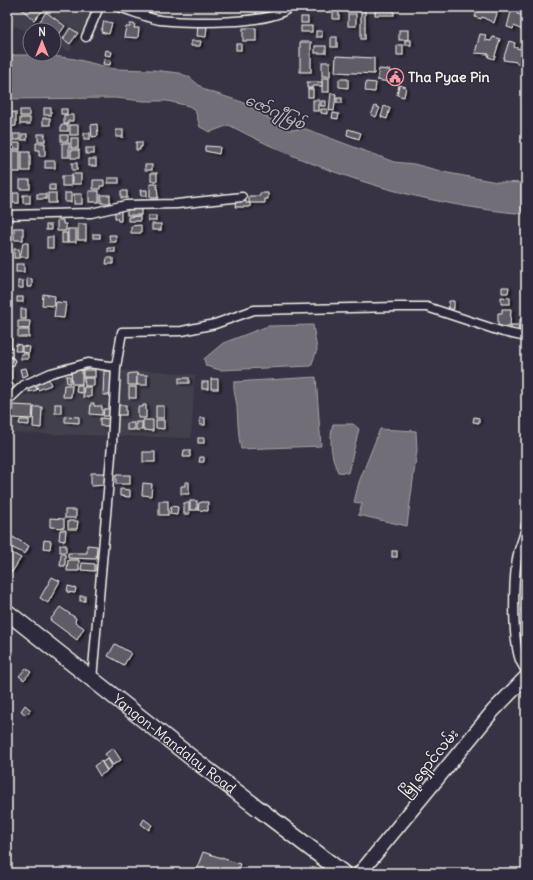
<svg xmlns="http://www.w3.org/2000/svg" width="533" height="880" viewBox="0 0 533 880" font-family="Delius,'Noto Sans Myanmar',sans-serif">
	<style>
		.built { fill: #433f4e }
		.water { fill: #726e77; stroke: #a6a2a4 }
		.building { fill: #5f5c67; stroke: #f4f1e8; filter: url(#shadow) }
		.lines { fill: none; stroke-linecap: round; stroke-linejoin: round }
		.street-casing { stroke: #f4f1e8; stroke-width: 11 }
		.primary-casing { stroke: #f4f1e8; stroke-width: 16 }
		.highway-casing { stroke: #f4f1e8; stroke-width: 18 }
		.street { stroke: #2f2a3d; stroke-width: 8 }
		.primary { stroke: #2f2a3d; stroke-width: 13 }
		.highway { stroke: #2f2a3d; stroke-width: 15 }
		.labels { text-anchor: middle; stroke-width: 3; stroke-linejoin: round; paint-order: stroke }
		.poi-label { font-size: 14px; font-weight: bold; fill: #f4f1e8; stroke: #2f2a3d; text-anchor: start }
		.street-label { font-size: 14px; fill: #f4f1e8; stroke: #2f2a3d }
		.water-label { font-size: 15px; font-style: italic; fill: #bab6b5; stroke: #2f2a3d }
	</style>
	<defs>
		<filter id="shadow"><feDropShadow dx="2.5" dy="1.5" stdDeviation="1" flood-color="#0009"/></filter>
	</defs>
	<rect width="100%" height="100%" fill="#373244"/>
	<filter id="ink" filterUnits="userSpaceOnUse"><feTurbulence type="fractalNoise" baseFrequency=".025" numOctaves="2"/><feDisplacementMap in="SourceGraphic" scale="8" xChannelSelector="R" yChannelSelector="G"/><feConvolveMatrix kernelMatrix="1 2 1 2 8 2 1 2 1" color-interpolation-filters="sRGB"/></filter>
	<g filter="url(#ink)">
		<g class="built">
			<path d="M7,7H95L70,52L54,44V30H30V33L15,26L7,35Z"/>
			<path d="M144,7H285V10L202,16Z"/>
			<path d="M73,367L124,371H157L195,375L191,438L7,433V408L11,400L59,384Z"/>
		</g>
		<g class="water">
			<path d="M14,55H46L75,59L115,69L153,70L179,73L189,77L205,90L242,102L288,130L306,129L394,162L414,164L448,173L497,182L526,183V214C422,205 320,174 229,125L210,132L200,127L195,110L189,106L167,101H144L115,98L7,99V56Z"/>
			<path d="M313,325L317,350L311,366L220,370L206,366L204,359L223,343L268,326Z"/>
			<path d="M316,377L321,446L241,449C238,435 238,422 237,407C236,398 233,391 234,382Z"/>
			<path d="M333,424H353L359,429L348,473L338,472C331,458 329,439 333,424Z"/>
			<path d="M380,429L416,431L417,450L407,526L358,515L362,504L354,502L359,482Z"/>
		</g>
		<g class="building">
			<path d="M19,7H43L45,9L34,20Z"/>
			<path d="M264,7V13L256,14L255,8Z"/>
			<path d="M265,7H272V11L266,12Z"/>
			<rect x="361" y="7" width="4" height="32"/>
			<rect x="375" y="7" width="19" height="8"/>
			<path d="M478,7H499L494,23L482,17L481,19L475,17Z"/>
			<path d="M512,8L518,9L517,14L523,15L524,11L526,12V32L514,26L513,29L507,27Z"/>
			<rect x="333" y="10" width="6" height="9"/>
			<path d="M46,12L65,26L58,36L54,33V30H49L39,23Z"/>
			<rect x="348" y="14" width="8" height="12"/>
			<rect x="301" y="17" width="7" height="6"/>
			<path d="M104,21L112,23L109,34L101,32Z"/>
			<path d="M130,24H135L134,28H139L138,38L124,37L126,27H130Z"/>
			<path d="M198,25L207,26L206,37L197,36Z"/>
			<rect x="301" y="26" width="11" height="6"/>
			<path d="M70,28L78,33L70,44L63,39Z"/>
			<rect x="243" y="28" width="13" height="13"/>
			<rect x="399" y="30" width="9" height="10"/>
			<rect x="316" y="31" width="6" height="6"/>
			<path d="M480,34L486,35L485,40L491,41L493,37L500,39L494,59L488,57L489,54L475,53Z"/>
			<rect x="331" y="37" width="6" height="10"/>
			<rect x="405" y="40" width="6" height="5"/>
			<path d="M191,41H201L200,46H191Z"/>
			<path d="M509,41L515,43L514,47L520,49L521,45L526,46L523,66L517,64V62L503,60Z"/>
			<rect x="300" y="42" width="11" height="30"/>
			<rect x="236" y="44" width="5" height="6"/>
			<rect x="397" y="45" width="6" height="10"/>
			<rect x="315" y="46" width="11" height="7"/>
			<path d="M106,50L112,52L111,56L105,55Z"/>
			<path d="M336,56L374,58V74L335,72Z"/>
			<path d="M104,59L111,60L110,65L103,64Z"/>
			<rect x="322" y="62" width="8" height="14"/>
			<path d="M379,69L390,70L389,82L377,80Z"/>
			<rect x="322" y="78" width="7" height="14"/>
			<path d="M339,79H348V88L339,87Z"/>
			<path d="M307,82H322V86H312V88H307Z"/>
			<path d="M366,82L376,83L375,92L365,91Z"/>
			<path d="M399,85L406,87L404,97L397,95Z"/>
			<rect x="308" y="89" width="5" height="8"/>
			<path d="M331,93L336,94L334,111L329,110Z"/>
			<rect x="337" y="98" width="5" height="5"/>
			<rect x="313" y="100" width="6" height="11"/>
			<rect x="321" y="101" width="5" height="5"/>
			<path d="M375,106L380,108L376,117L371,115Z"/>
			<path d="M384,106L390,108L387,119L381,117Z"/>
			<rect x="44" y="108" width="7" height="7"/>
			<rect x="61" y="109" width="6" height="5"/>
			<path d="M321,109H327V114L321,113Z"/>
			<rect x="20" y="110" width="9" height="6"/>
			<path d="M16,112V126L9,127L8,113Z"/>
			<path d="M333,113L339,114L338,119L332,118Z"/>
			<path d="M64,115H73V121H68V124H64Z"/>
			<rect x="20" y="118" width="10" height="6"/>
			<rect x="43" y="118" width="7" height="7"/>
			<path d="M97,124L98,136L92,137L91,125Z"/>
			<rect x="61" y="125" width="7" height="6"/>
			<rect x="70" y="125" width="8" height="10"/>
			<path d="M348,129L361,133L359,139L347,135Z"/>
			<rect x="116" y="130" width="7" height="7"/>
			<rect x="84" y="133" width="6" height="6"/>
			<rect x="13" y="134" width="7" height="6"/>
			<rect x="22" y="134" width="5" height="6"/>
			<rect x="38" y="134" width="7" height="7"/>
			<rect x="61" y="135" width="7" height="6"/>
			<rect x="71" y="138" width="7" height="10"/>
			<path d="M136,142H142V147H140V150H136Z"/>
			<rect x="13" y="143" width="7" height="6"/>
			<path d="M36,143H45V156H39V150H36Z"/>
			<rect x="62" y="143" width="7" height="14"/>
			<path d="M205,146L220,147L219,154L205,151Z"/>
			<rect x="86" y="148" width="8" height="6"/>
			<rect x="71" y="150" width="8" height="8"/>
			<rect x="11" y="151" width="9" height="21"/>
			<rect x="22" y="152" width="8" height="19"/>
			<rect x="89" y="159" width="7" height="7"/>
			<rect x="45" y="161" width="10" height="7"/>
			<rect x="72" y="163" width="5" height="7"/>
			<rect x="145" y="165" width="7" height="5"/>
			<rect x="151" y="173" width="6" height="8"/>
			<rect x="72" y="174" width="9" height="10"/>
			<rect x="62" y="176" width="9" height="10"/>
			<rect x="108" y="178" width="11" height="5"/>
			<rect x="20" y="180" width="10" height="9"/>
			<path d="M93,180H104V186H100V189H93Z"/>
			<path d="M150,184H157L158,198H150Z"/>
			<rect x="49" y="185" width="6" height="5"/>
			<path d="M140,190H147V196H141Z"/>
			<rect x="89" y="191" width="10" height="11"/>
			<rect x="121" y="191" width="6" height="7"/>
			<rect x="13" y="193" width="6" height="10"/>
			<rect x="48" y="193" width="8" height="10"/>
			<rect x="65" y="193" width="6" height="9"/>
			<path d="M260,193H268V199H265V203H249V196H260Z"/>
			<rect x="37" y="194" width="9" height="5"/>
			<rect x="74" y="194" width="8" height="10"/>
			<rect x="23" y="195" width="7" height="8"/>
			<rect x="101" y="195" width="9" height="8"/>
			<path d="M236,201H246V203H250V207H235Z"/>
			<rect x="127" y="206" width="14" height="9"/>
			<path d="M115,210H121V221H118L117,218H115Z"/>
			<path d="M140,216V221H128V217Z"/>
			<rect x="148" y="216" width="8" height="5"/>
			<path d="M57,220H63V224H66V231H57Z"/>
			<rect x="78" y="224" width="8" height="16"/>
			<rect x="152" y="224" width="9" height="6"/>
			<rect x="46" y="225" width="5" height="5"/>
			<path d="M141,225V233H131V226Z"/>
			<rect x="14" y="228" width="9" height="12"/>
			<rect x="68" y="229" width="8" height="13"/>
			<rect x="62" y="233" width="5" height="10"/>
			<rect x="93" y="234" width="7" height="4"/>
			<path d="M109,235H116V242H110Z"/>
			<rect x="47" y="237" width="6" height="11"/>
			<path d="M23,243H28V257H20Z"/>
			<rect x="108" y="248" width="7" height="4"/>
			<rect x="14" y="249" width="5" height="9"/>
			<path d="M107,258H113V264H106Z"/>
			<rect x="16" y="264" width="8" height="8"/>
			<path d="M27,278L32,279V287H27Z"/>
			<rect x="18" y="281" width="5" height="7"/>
			<path d="M502,287H509L508,293H502Z"/>
			<path d="M43,294L55,296L54,306L42,305Z"/>
			<rect x="17" y="297" width="6" height="5"/>
			<path d="M501,297L510,298V304H501Z"/>
			<path d="M449,301H454V309H448Z"/>
			<path d="M56,302L66,303L64,318L54,317Z"/>
			<rect x="21" y="309" width="5" height="10"/>
			<path d="M502,309H511L510,327L498,326V313H502Z"/>
			<path d="M520,319L526,320V334L519,333Z"/>
			<path d="M18,321H30L29,329L18,328Z"/>
			<path d="M511,325H519L518,331L511,330Z"/>
			<rect x="18" y="330" width="11" height="7"/>
			<rect x="7" y="337" width="4" height="11"/>
			<path d="M16,344L21,345V351H15Z"/>
			<path d="M22,346L30,347L29,353L22,352Z"/>
			<rect x="21" y="354" width="7" height="5"/>
			<path d="M26,368L28,375L22,377L20,369Z"/>
			<rect x="7" y="370" width="4" height="13"/>
			<path d="M71,370H82V384H72Z"/>
			<rect x="83" y="370" width="12" height="7"/>
			<path d="M104,371H113L112,395H103Z"/>
			<path d="M133,373H137V385H128V374Z"/>
			<rect x="137" y="375" width="10" height="10"/>
			<path d="M66,376H70V383H67Z"/>
			<path d="M48,378L51,385L38,390L36,383Z"/>
			<path d="M84,378H94V386H85Z"/>
			<rect x="179" y="378" width="10" height="5"/>
			<rect x="211" y="379" width="7" height="10"/>
			<rect x="202" y="382" width="6" height="7"/>
			<path d="M13,384L15,388L7,390V385Z"/>
			<path d="M34,384L37,390L29,392L27,387Z"/>
			<path d="M64,385H72L71,397H63Z"/>
			<path d="M77,385H82V393L76,392Z"/>
			<path d="M84,387H91V397H83Z"/>
			<rect x="129" y="387" width="7" height="11"/>
			<path d="M91,403H94V406H102V415L90,414Z"/>
			<rect x="55" y="404" width="6" height="9"/>
			<path d="M12,405L33,406L32,419L12,418Z"/>
			<rect x="118" y="405" width="8" height="10"/>
			<path d="M143,405H146V418H138V407H143Z"/>
			<rect x="156" y="406" width="8" height="12"/>
			<path d="M34,407H42L41,428L33,427Z"/>
			<path d="M104,409H110V416H103Z"/>
			<path d="M65,416L79,417V423L65,422Z"/>
			<path d="M474,417L479,418V423L473,422Z"/>
			<path d="M100,418L110,419L109,426H100Z"/>
			<rect x="200" y="418" width="5" height="7"/>
			<path d="M20,420H29V425L19,424Z"/>
			<path d="M143,420H153V431L143,430Z"/>
			<path d="M156,420H164V429L156,428Z"/>
			<rect x="136" y="422" width="6" height="8"/>
			<rect x="127" y="423" width="7" height="7"/>
			<rect x="198" y="438" width="6" height="5"/>
			<path d="M184,450H190V457H183Z"/>
			<rect x="143" y="452" width="12" height="10"/>
			<path d="M200,457H204V462H199Z"/>
			<path d="M91,473H107V485L91,486Z"/>
			<rect x="116" y="475" width="14" height="9"/>
			<path d="M185,482H189V494H181V486H185Z"/>
			<path d="M143,483L152,484L151,496L142,495Z"/>
			<path d="M120,489L130,490V497L120,496Z"/>
			<rect x="159" y="501" width="9" height="14"/>
			<rect x="190" y="501" width="7" height="9"/>
			<path d="M202,502H208V511L198,510L199,503Z"/>
			<rect x="184" y="503" width="5" height="11"/>
			<path d="M171,506L178,507L177,515L170,514Z"/>
			<rect x="65" y="510" width="11" height="8"/>
			<path d="M50,518L64,519V528L50,527Z"/>
			<path d="M68,521H78L77,529H68Z"/>
			<path d="M60,530H66L65,541L59,540Z"/>
			<path d="M11,536L29,546L25,554L7,545Z"/>
			<path d="M44,540L51,541L50,549L43,548Z"/>
			<rect x="60" y="545" width="6" height="7"/>
			<path d="M87,545L97,546L96,559L68,558V553H87Z"/>
			<path d="M7,550L21,558L12,572L7,569Z"/>
			<rect x="392" y="551" width="5" height="6"/>
			<path d="M61,554H65V566H60Z"/>
			<path d="M68,560H79V571H67Z"/>
			<path d="M82,563L95,564V571L81,570Z"/>
			<path d="M52,577L60,581L48,603L40,598Z"/>
			<path d="M68,586L76,588L75,593L67,592Z"/>
			<rect x="80" y="596" width="5" height="5"/>
			<path d="M60,607L76,618L75,622L84,628L77,640L50,620Z"/>
			<path d="M115,644L131,653L124,665L108,656Z"/>
			<path d="M26,668L31,672L24,680L19,676Z"/>
			<path d="M25,705L31,710L26,715L21,711Z"/>
			<path d="M113,748L121,760L113,765L105,754Z"/>
			<path d="M108,759L112,766L107,770L102,762Z"/>
			<path d="M101,761L107,771L100,776L94,766Z"/>
			<path d="M144,819L152,825L149,830L141,824Z"/>
			<path d="M203,852L240,864L237,873H195Z"/>
		</g>
		<g class="lines">
			<g class="street-casing">
				<g id="street">
					<path d="M119,7C132,11 147,18 160,20C183,23 276,25 289,7"/>
					<path d="M86,37L99,7"/>
					<path d="M7,215L91,213L126,205L177,204L242,197"/>
					<path d="M7,362H10"/>
					<path d="M7,401L24,385L51,373L88,363L116,367"/>
					<path d="M526,525C525,536 520,544 518,554C513,578 512,637 520,660C521,663 524,667 526,671"/>
					<path d="M92,680L112,444L116,367L122,332L182,331L215,324L254,310L399,307H427L503,332L526,337"/>
				</g>
			</g>
			<g class="primary-casing">
				<path id="primary" d="M360,873L493,711L526,677"/>
			</g>
			<g class="highway-casing">
				<g id="highway">
					<path id="s1" d="M7,612L192,758L343,873"/>
				</g>
			</g>
			<use href="#street" class="street"/>
			<use href="#primary" class="primary"/>
			<use href="#highway" class="highway"/>
		</g>
	</g>
	<defs>
		<g id="civic-ring" transform="scale(0.9)"><circle r="9.5" fill="#2f2a3d" stroke="#ff9aa2" stroke-width="1.5"/><path d="M-.6-6.5H3V-4.5H.6V-3L4-1V1h2V6H-6V1h2V-1L-.6-3ZM-1.2 2.5V6h2.4V2.5Z" fill="#ff9aa2"/></g>
	</defs>
	<g fill-rule="evenodd">
		<use href="#civic-ring" x="395" y="77"/>
	</g>
	<g class="labels">
		<g class="poi-label">
			<text x="408" y="82">Tha Pyae Pin</text>
		</g>
		<g class="street-label">
			<text dy="5" stroke="none"><textPath href="#s1" startOffset="213">Yangon-Mandalay Road</textPath></text>
			<text transform="translate(429 763) rotate(-51)" y="5">မြို့ရှောင်လမ်း</text>
		</g>
		<g class="water-label">
			<text transform="translate(275 112) rotate(24)" y="5">ဇော်ဂျီမြစ်</text>
		</g>
	</g>
	<rect width="533" height="880" fill="none" stroke="#2f2a3d" stroke-width="24"/>
	<rect x="12" y="12" width="509" height="856" fill="none" stroke="#f4f1e8" stroke-width="1.5" filter="url(#ink)"/>
	<g transform="translate(42 42)"><circle r="19" fill="#2f2a3d" stroke="#7e7a81"/>
	<path d="M0-3L7 15L0 10L-7 15Z" fill="#ff9aa2"/>
	<text y="-6" font-size="11" font-weight="bold" text-anchor="middle" fill="#f4f1e8">N</text>
	</g>
</svg>
